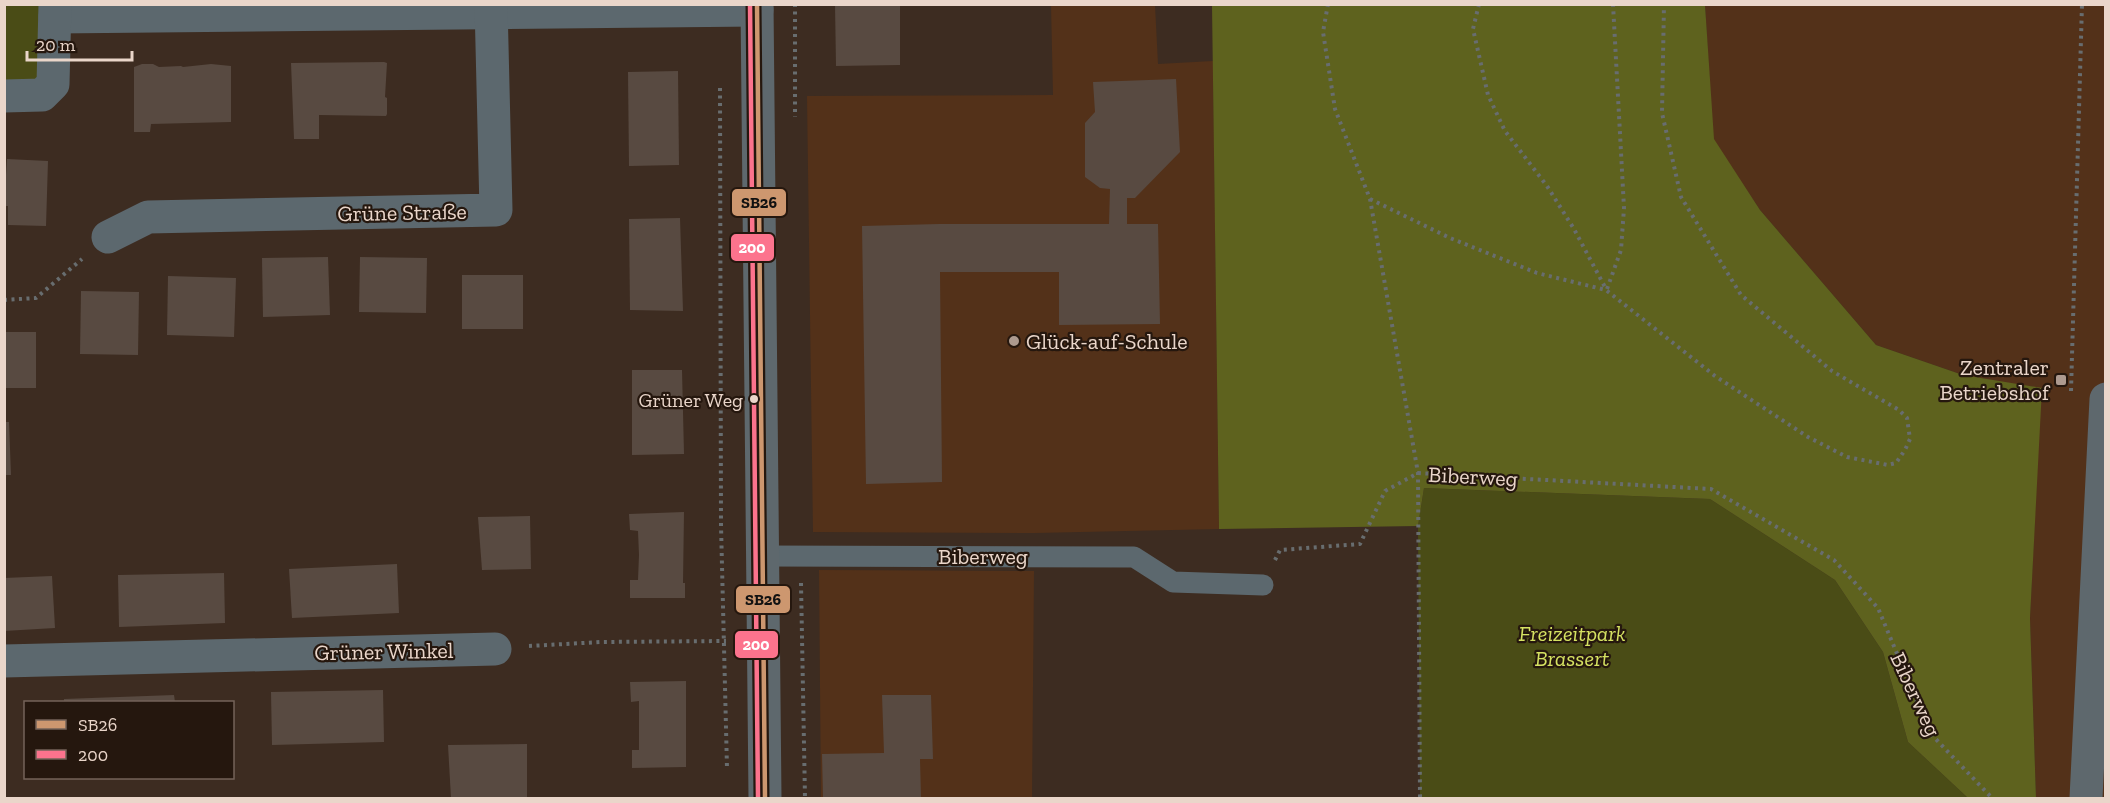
<svg xmlns="http://www.w3.org/2000/svg" width="2110" height="803" viewBox="0 0 2110 803" font-family="'Zilla Slab',serif">
	<style>
		.built { fill: #533119 }
		.green { fill: #4a4c16 }
		.forest { fill: #5e621e }
		.building { fill: #584a41 }
		.lines { fill: none; stroke-linecap: round; stroke-linejoin: round }
		.path { stroke: #686d6f; stroke-width: 4; stroke-dasharray: 3 4.5; stroke-linecap: butt }
		.lane { stroke: #5c686e; stroke-width: 21 }
		.street { stroke: #5c686e; stroke-width: 33 }
		.secondary { stroke: #5e686d; stroke-width: 33 }
		.bus-1-casing { stroke: #25170e; stroke-width: 9 }
		.bus-2-casing { stroke: #25170e; stroke-width: 9 }
		.bus-1 { stroke: #cd976f; stroke-width: 4.5 }
		.bus-2 { stroke: #fc738d; stroke-width: 4.5 }
		.poi-dot { fill: #ad9a8f; stroke: #25170e; stroke-width: 2 }
		.bus-dot { fill: #ead6ca; stroke: #25170e; stroke-width: 2 }
		.labels { text-anchor: middle; stroke-width: 4.5; stroke-linejoin: round; paint-order: stroke }
		.bus-label { font-size: 20px; fill: #ead6ca; stroke: #25170e; text-anchor: end }
		.street-label { font-size: 22px; fill: #ead6ca; stroke: #25170e }
		.poi-label { font-size: 22px; fill: #ead6ca; stroke: #25170e; text-anchor: start }
		.park-label { font-size: 22px; font-style: italic; fill: #d6e262; stroke: #25170e }
		.line-badge { stroke: #25170e; stroke-width: 2 }
		.badge-label { font-size: 16px; text-anchor: middle; font-weight: bold; fill: #fff }
		.pale-badge-label { font-size: 16px; text-anchor: middle; font-weight: bold; fill: #111 }
	</style>
	<rect width="100%" height="100%" fill="#3d2c21"/>
	<g class="built">
		<path d="M1051,5H1155L1158,64L1213,61L1219,529L1035,533L813,532L807,96L1053,95Z"/>
		<path d="M1705,5H2105V798H2036L2030,618L2041,389L1963,375L1876,345L1760,210L1713,139Z"/>
		<path d="M819,570L1034,571L1032,798H821Z"/>
	</g>
	<g class="green">
		<path d="M4,5H42V72L30,85L5,86Z"/>
		<path d="M1424,488L1710,499L1835,580L1883,652L1908,742L1968,798H1420L1418,526Z"/>
	</g>
	<path class="forest" d="M1212,5H1705L1714,139L1760,210L1876,345L1963,375L2042,388L2030,618L2036,798H1968L1908,742L1883,652L1835,580L1710,499L1424,488L1418,526L1219,529Z"/>
	<g class="building">
		<path d="M835,4H900V65L836,66Z"/>
		<path d="M384,62L387,63L385,97L387,98V114L386,116L319,115V139H294L291,63Z"/>
		<path d="M142,64H153L159,67L181,66L183,67L211,64L231,66V122L151,124L150,132H134V67Z"/>
		<path d="M678,71L679,165L629,166L628,72Z"/>
		<path d="M1176,79L1180,152L1135,198H1127V224H1158L1160,324L1059,325V272H940L942,482L866,484L862,226L939,224H1109L1110,189L1100,188L1085,177V123L1095,112L1093,82Z"/>
		<path d="M7,159L48,161L46,226L8,225V206H4Z"/>
		<path d="M680,218L683,311L630,310L629,219Z"/>
		<path d="M328,257L330,315L263,317L262,258Z"/>
		<path d="M360,257L427,258L426,313L359,312Z"/>
		<rect x="462" y="275" width="61" height="54"/>
		<path d="M168,276L236,278L234,337L167,335Z"/>
		<path d="M81,291L139,292L138,355L80,354Z"/>
		<rect x="4" y="332" width="32" height="56"/>
		<path d="M632,370H682L684,454L632,455Z"/>
		<path d="M4,422H9L11,475H4Z"/>
		<path d="M684,512L683,583H685V598H630V580H638L639,555L638,531L630,530L629,514Z"/>
		<path d="M530,516L531,569L482,570L478,517Z"/>
		<path d="M397,564L399,613L292,618L289,569Z"/>
		<path d="M224,573L225,623L119,627L118,575Z"/>
		<path d="M52,576L55,628L4,631V578Z"/>
		<path d="M686,681V767L632,768V750H639V701L631,702L630,682Z"/>
		<path d="M383,690L384,742L272,745L271,692Z"/>
		<path d="M174,695L175,702H64V699Z"/>
		<path d="M882,695H931L933,759H920L921,798H823L822,754L884,753Z"/>
		<path d="M527,744V798H451L448,745Z"/>
	</g>
	<g class="lines">
		<g class="path">
			<path d="M795,4V117"/>
			<path d="M1328,4L1323,32L1335,109L1370,199L1418,473L1420,798"/>
			<path d="M1479,4L1473,29L1488,95L1505,131L1547,186L1574,229L1606,289"/>
			<path d="M720,88L721,525L727,768"/>
			<path d="M1370,199L1450,238L1537,273L1606,290L1715,376L1808,437L1847,457L1888,465L1896,463L1905,450L1910,439L1907,418L1899,410L1832,371L1741,295L1681,197L1662,113L1664,4"/>
			<path d="M1607,289L1621,250L1624,208L1613,4"/>
			<path d="M4,300L36,298L82,259"/>
			<path d="M2071,391L2082,4"/>
			<path d="M1275,560L1280,550L1360,544L1385,491L1418,473L1711,489L1834,560L1878,608L1930,733L1992,798"/>
			<path d="M801,583L805,798"/>
			<path d="M529,646L601,642L726,641"/>
		</g>
		<path class="lane" d="M762,556L1134,557L1173,582L1263,585"/>
		<g class="street">
			<path d="M55,17L757,10"/>
			<path d="M4,96L42,95L53,84L55,4"/>
			<path d="M108,237L148,217L496,210L491,4"/>
			<path d="M4,661L495,649"/>
		</g>
		<g class="secondary">
			<path d="M757,4L765,798"/>
			<path d="M2086,798L2106,399"/>
		</g>
		<g class="bus-1-casing">
			<path id="bus-1" d="M757,4L765,798"/>
		</g>
		<g class="bus-2-casing">
			<path id="bus-2" d="M750,4L758,798"/>
		</g>
		<use href="#bus-1" class="bus-1"/>
		<use href="#bus-2" class="bus-2"/>
	</g>
	<g class="poi-dot">
		<circle cx="1014" cy="341" r="6"/>
		<rect x="2055" y="374" width="12" height="12" rx="3"/>
	</g>
	<circle class="bus-dot" cx="754" cy="399" r="5"/>
	<g class="labels">
		<g class="bus-label">
			<text x="743" y="407">Grüner Weg</text>
		</g>
		<g class="street-label">
			<text transform="translate(402 212) rotate(-1)" y="8">Grüne Straße</text>
			<text transform="translate(1473 476) rotate(3)" y="8">Biberweg</text>
			<text x="983" y="564">Biberweg</text>
			<text transform="translate(384 651) rotate(-1)" y="8">Grüner Winkel</text>
			<text transform="translate(1916 694) rotate(65)" y="8">Biberweg</text>
		</g>
		<g class="poi-label">
			<text x="1026" y="349">Glück-auf-Schule</text>
			<text x="2049" y="375" text-anchor="end">Zentraler<tspan x="2049" dy="25">Betriebshof</tspan></text>
		</g>
		<g class="park-label">
			<text x="1572" y="641">Freizeitpark<tspan x="1572" dy="25">Brassert</tspan></text>
		</g>
	</g>
	<g class="line-badge">
		<rect x="731" y="188" width="56" height="29" rx="6" fill="#cd976f"/>
		<rect x="730" y="233" width="45" height="29" rx="6" fill="#fc738d"/>
		<rect x="735" y="585" width="56" height="29" rx="6" fill="#cd976f"/>
		<rect x="734" y="630" width="45" height="29" rx="6" fill="#fc738d"/>
	</g>
	<g class="badge-label">
		<text x="752" y="253">200</text>
		<text x="756" y="650">200</text>
	</g>
	<g class="pale-badge-label">
		<text x="759" y="208">SB26</text>
		<text x="763" y="605">SB26</text>
	</g>
	<rect width="2110" height="803" fill="none" stroke="#ead6ca" stroke-width="12"/>
	<rect x="24" y="701" width="210" height="78" fill="#25170e" stroke="#746359" stroke-width="1.5"/>
	<rect x="36" y="720" width="30" height="9" fill="#cd976f" stroke="#746359" stroke-width="1.5"/>
	<text x="78" y="731" font-size="18" fill="#ead6ca">SB26</text>
	<rect x="36" y="750" width="30" height="9" fill="#fc738d" stroke="#746359" stroke-width="1.5"/>
	<text x="78" y="761" font-size="18" fill="#ead6ca">200</text>
	<path d="M27 51v9h105v-9" fill="none" stroke="#ead6ca" stroke-width="3"/>
	<text x="36" y="51" font-size="18" fill="#ead6ca" stroke="#25170e" stroke-width="4.5" paint-order="stroke">20 m</text>
</svg>
